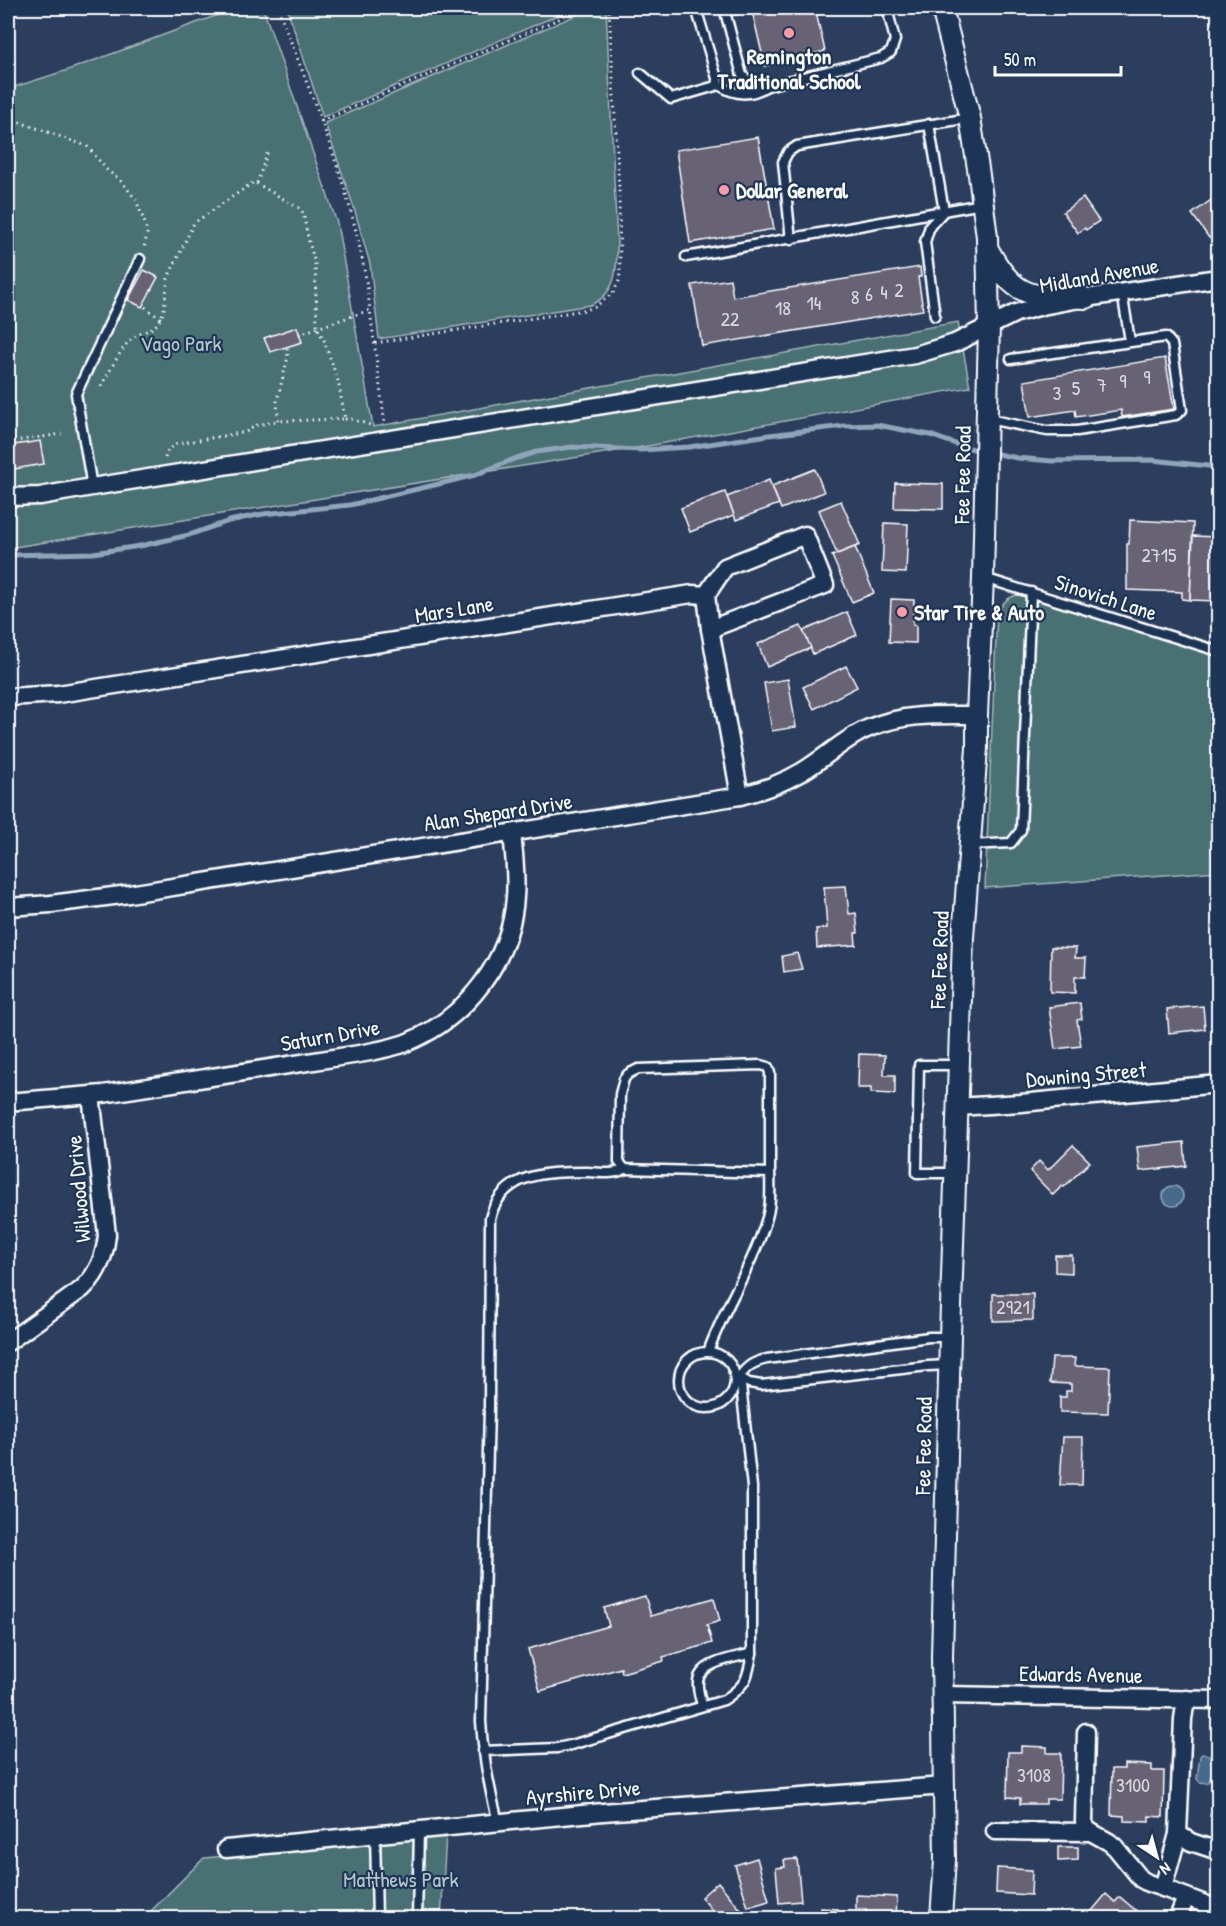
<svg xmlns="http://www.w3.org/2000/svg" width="1226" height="1926" viewBox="0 0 1226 1926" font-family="'Patrick Hand',sans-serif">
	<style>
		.green { fill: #486f73; stroke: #a4b7b9; stroke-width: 1.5 }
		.water { fill: #456b8c; stroke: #8fa6ba; stroke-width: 1.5 }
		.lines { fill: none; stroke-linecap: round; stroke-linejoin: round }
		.stream { stroke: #8fa6ba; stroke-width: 5 }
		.building { fill: #676275; stroke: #fff; stroke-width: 1.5 }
		.service-casing { stroke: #fff; stroke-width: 13 }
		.minor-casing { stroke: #fff; stroke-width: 21 }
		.tertiary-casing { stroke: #fff; stroke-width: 24 }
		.path { stroke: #fff; stroke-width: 3; stroke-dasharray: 1.5 4.5; stroke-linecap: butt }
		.service { stroke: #1d3557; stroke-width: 8 }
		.minor { stroke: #1d3557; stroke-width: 16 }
		.tertiary { stroke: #1d3557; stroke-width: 20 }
		.poi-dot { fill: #ff9aa2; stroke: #1d3557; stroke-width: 2 }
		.labels { text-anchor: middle; stroke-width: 4.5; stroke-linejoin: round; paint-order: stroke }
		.number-label { font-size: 20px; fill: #d9d8dc }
		.poi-label { font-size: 22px; font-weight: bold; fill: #fff; stroke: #1d3557; text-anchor: start }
		.street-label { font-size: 22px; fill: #fff; stroke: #1d3557 }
		.park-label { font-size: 22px; fill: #b6c5c7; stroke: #1d3557 }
	</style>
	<rect width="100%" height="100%" fill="#2c3e5d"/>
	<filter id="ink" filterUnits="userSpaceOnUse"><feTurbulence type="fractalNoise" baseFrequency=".0167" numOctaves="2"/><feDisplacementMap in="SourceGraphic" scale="12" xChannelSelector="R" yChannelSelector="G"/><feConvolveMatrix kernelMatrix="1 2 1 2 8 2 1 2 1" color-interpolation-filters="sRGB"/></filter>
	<g filter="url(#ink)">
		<g class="green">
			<path d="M237,8H263L337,223L373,427L958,322L970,387L648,446L8,548V89L68,70Z"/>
			<path d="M287,8H574L323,117Z"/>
			<path d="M593,8H606L617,244C617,269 617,294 590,305L379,339L370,264L354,208L325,123Z"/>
			<path d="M1019,595L1218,656V871L985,888L997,615C1001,604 1007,596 1019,595Z"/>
			<path d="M446,1835L441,1918H144L204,1858Z"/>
		</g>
		<g class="water">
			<circle cx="1173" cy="1196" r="10"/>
			<path d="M1202,1754L1214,1756L1217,1759L1209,1781L1207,1783L1200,1782L1197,1779L1200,1756Z"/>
		</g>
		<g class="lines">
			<path class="stream" d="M8,555L93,553L140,546L189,535L229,521L263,514L350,505L447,482L475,475L514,459L536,452L572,447L641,450L689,447L769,435L844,426L877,425L930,435L964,447L1017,458L1052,461L1152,460L1218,467"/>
		</g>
		<g class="building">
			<path d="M734,8H815L825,51L765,66L752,11L735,15Z"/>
			<path d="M758,137L774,229L690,243L676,150Z"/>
			<path d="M1083,198L1099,221L1086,230L1085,228L1078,233L1063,212Z"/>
			<path d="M1211,200L1218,211V231L1209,238L1192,214Z"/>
			<path d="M920,267L921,277H918L923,310L702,346L692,285L730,279L733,297Z"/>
			<path d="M144,270L158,277L142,307L128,300Z"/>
			<path d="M297,327L302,342L270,352L264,338Z"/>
			<path d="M1165,358L1174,409L1122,417L1121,410L1076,417L1075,410L1030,417L1024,381Z"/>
			<path d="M40,441L44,464L8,470V446Z"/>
			<path d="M815,469L824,492L781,509L772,486Z"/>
			<path d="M769,480L779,504L736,520L727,497Z"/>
			<path d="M895,483L943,484V509L894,508Z"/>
			<path d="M725,492L734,515L690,532L681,508Z"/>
			<path d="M841,501L860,545L837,554L819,510Z"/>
			<path d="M1130,520L1193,523L1190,600L1182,599V592L1127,590V544H1129Z"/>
			<path d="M884,523L908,524L906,573L882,572Z"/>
			<path d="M1193,536L1218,537V601L1190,600Z"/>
			<path d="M855,547L874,593L852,602L832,556Z"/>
			<path d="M891,599L914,600L913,625H916V643L889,642Z"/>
			<path d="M847,612L857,635L813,654L803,631Z"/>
			<path d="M801,626L811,648L767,667L758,644Z"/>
			<path d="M846,666L857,687L814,709L803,687Z"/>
			<path d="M788,679L796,727L772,731L764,683Z"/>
			<path d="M846,886L849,914L856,913L858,933H855L856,945L817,948L816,929L827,928L824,887Z"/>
			<path d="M1051,947L1076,948L1075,958H1086L1085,977H1075V993L1050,992Z"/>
			<path d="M797,953L802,969L784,972L782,956Z"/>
			<path d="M1218,991V1008L1212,1009L1211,992Z"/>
			<path d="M1080,1003L1082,1019L1077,1020L1081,1046L1055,1049L1049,1007Z"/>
			<path d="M1203,1006L1205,1029L1169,1033L1167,1009Z"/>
			<path d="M859,1054L885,1055L884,1075H895V1094L871,1093V1088H858Z"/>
			<path d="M1184,1142L1186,1166L1140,1171L1137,1147Z"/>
			<path d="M1073,1145L1090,1162L1064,1187L1062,1186L1053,1195L1030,1171L1039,1161L1048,1170Z"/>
			<path d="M1055,1255H1072V1273L1055,1272Z"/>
			<path d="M993,1294H1033V1320L993,1321Z"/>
			<path d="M1052,1358H1075L1074,1366L1110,1367L1108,1413L1060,1412V1397H1066V1391H1071V1384L1050,1383Z"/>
			<path d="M1063,1437H1083L1082,1485H1060Z"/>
			<path d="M645,1596L651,1616L714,1598L720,1621L707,1625L712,1643L663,1657L664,1661L622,1673L621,1668L540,1691L528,1649L609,1626L604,1608Z"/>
			<path d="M1021,1746L1047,1747V1753H1061L1060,1799H1046V1804H1020V1798L1007,1797L1008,1752H1021Z"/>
			<path d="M1124,1764L1152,1765V1771H1164L1163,1817L1149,1816V1822L1124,1821V1816L1111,1815L1112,1769H1124Z"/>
			<path d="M1218,1792V1819L1210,1816Z"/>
			<path d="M1058,1847H1078V1860L1058,1861Z"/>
			<path d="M757,1858L769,1901L748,1907L735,1865Z"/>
			<path d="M797,1859L801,1901L779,1903L776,1868L785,1867L784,1860Z"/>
			<path d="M997,1868L1032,1870L1031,1895L996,1893Z"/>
			<path d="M718,1882L741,1910L731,1918H719L701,1897Z"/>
			<path d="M1106,1894L1115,1902L1120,1897L1140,1914L1136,1918H1086Z"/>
			<path d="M856,1895L897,1897L896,1918H866V1909H856Z"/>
			<path d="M821,1908L838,1909L837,1918H821Z"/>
		</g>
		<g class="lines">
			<g class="service-casing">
				<g id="service">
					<path d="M696,8L719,85C735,96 751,96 767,86L881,58L891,52L895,40L887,8"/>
					<path d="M724,8L742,75L749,81L767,86"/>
					<path d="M640,73L671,99L719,85"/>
					<path d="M929,124L944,211L930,226L925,242L935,316"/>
					<path d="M791,240L783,162L788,152L797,146L970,118"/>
					<path d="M686,257L982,204"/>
					<path d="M1122,292L1130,341"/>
					<path d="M988,419L1047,431H1077L1176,415L1182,410L1172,344L1166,337L1011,359"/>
					<path d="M92,487L76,394L140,259"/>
					<path d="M984,578L1218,651"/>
					<path d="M969,845L1011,843L1021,830L1031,592"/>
					<path d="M955,1173H917L919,1065H959"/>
					<path d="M708,1352C724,1307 752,1267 766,1221C772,1204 770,1184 770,1166C770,1135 770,1104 770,1073L768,1067L761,1065L638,1069L628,1074L624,1079L620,1094L619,1158V1162L625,1169L770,1173"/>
					<circle cx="707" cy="1380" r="28"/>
					<path d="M737,1376L749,1383L761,1385L928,1366L949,1365"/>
					<path d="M702,1705C700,1698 697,1689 698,1681C701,1661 736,1658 752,1653"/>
					<path d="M483,1751L557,1748L571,1745L724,1700C746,1685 748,1679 752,1653V1487L740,1376C748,1365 754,1362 767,1359L929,1337H950"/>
					<path d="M498,1822C489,1788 483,1756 481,1721L489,1410L490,1218C503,1171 548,1172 588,1172C600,1173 614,1175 625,1169"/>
					<path d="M375,1835L377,1918"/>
					<path d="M417,1918L419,1831"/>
				</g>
			</g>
			<g class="minor-casing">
				<g id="minor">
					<path d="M8,497L40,496L92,487L915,355L955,343L1016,313L1042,306L1079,299L1218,278"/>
					<path d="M706,595L725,567L805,535L825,585L710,629"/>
					<path d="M8,697L58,694L692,594L706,595L710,629L740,796"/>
					<path d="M8,907L51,904L129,894L740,796C768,789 792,780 815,763C833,751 849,736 869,728C904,713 940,715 977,715"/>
					<path d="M8,1102L103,1094L359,1054C376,1051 393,1048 408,1042C466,1018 511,960 515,897C517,876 514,854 512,833"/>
					<path d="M957,1107L1021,1103L1218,1084"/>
					<path d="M8,1342L82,1289C98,1274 105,1256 107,1235L91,1095"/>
					<path d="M943,1695L1218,1700"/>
					<path d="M1086,1732L1084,1822L1086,1828L1091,1832L1109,1842L1115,1847L1141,1879L1148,1883L1163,1888L1178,1834L1183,1719L1186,1699"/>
					<path d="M995,1831L1091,1832"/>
					<path d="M1178,1834L1191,1842L1218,1851"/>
					<path d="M226,1849L603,1812L944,1786"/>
					<path d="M1163,1888L1218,1909"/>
					<path d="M1178,1918L1186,1897"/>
				</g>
			</g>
			<g class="tertiary-casing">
				<g id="tertiary">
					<path d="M989,251C1016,301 1034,296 1086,298"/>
					<path d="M941,1918L945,1860L942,1657L950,1337L963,937L977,748V715L983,578L989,326L987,237L979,175L970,118L942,8"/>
				</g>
			</g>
			<g class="path">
				<path d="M278,8C315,106 359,204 370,310"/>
				<path d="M8,118L87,146L107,170L123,183L136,200L146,226L147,234L144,248"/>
				<path d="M321,121L584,8"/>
				<path d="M257,183L268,151"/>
				<path d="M145,307L161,319L164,309L168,278L194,223L254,182L301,209L303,213L309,242L315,263L317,327L324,340L338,381L345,419L278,421L277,400L288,357L287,347"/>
				<path d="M299,334L370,310L385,425"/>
				<path d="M375,343L585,310L595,307L613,293L619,281L620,273L619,188L609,8"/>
				<path d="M101,386C110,371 118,354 129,341C138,332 154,331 160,320"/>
				<path d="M345,419H351L370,425"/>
				<path d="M8,442L62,434"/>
				<path d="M165,458L168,450L175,444L246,432L257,425L278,421"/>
			</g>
			<use href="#service" class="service"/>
			<use href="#minor" class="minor"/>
			<use href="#tertiary" class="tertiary"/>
		</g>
	</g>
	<g class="poi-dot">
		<circle cx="789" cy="33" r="6"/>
		<circle cx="724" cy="190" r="6"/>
		<circle cx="902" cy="612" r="6"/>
	</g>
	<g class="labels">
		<g class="number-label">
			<text x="899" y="297">2</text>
			<text x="884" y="299">4</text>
			<text x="869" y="301">6</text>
			<text x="855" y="304">8</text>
			<text x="814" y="310">14</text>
			<text x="783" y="315">18</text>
			<text x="730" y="326">22</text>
			<text x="1147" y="384">9</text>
			<text x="1123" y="388">9</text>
			<text x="1102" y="392">7</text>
			<text x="1076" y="395">5</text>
			<text x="1057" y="400">3</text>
			<text x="1159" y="562">2715</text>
			<text x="1013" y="1314">2921</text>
			<text x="1034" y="1782">3108</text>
			<text x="1133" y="1792">3100</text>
		</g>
		<g class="poi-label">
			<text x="789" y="64" text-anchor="middle">Remington<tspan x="789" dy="25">Traditional School</tspan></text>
			<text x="736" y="198">Dollar General</text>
			<text x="914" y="620">Star Tire &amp; Auto</text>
		</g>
		<g class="street-label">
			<text transform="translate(1099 275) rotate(-10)" y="8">Midland Avenue</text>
			<text transform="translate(962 475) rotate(-89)" y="8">Fee Fee Road</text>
			<text transform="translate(1106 597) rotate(18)" y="8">Sinovich Lane</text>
			<text transform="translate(454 609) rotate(-9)" y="8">Mars Lane</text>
			<text transform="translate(498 812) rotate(-9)" y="8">Alan Shepard Drive</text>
			<text transform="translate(939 960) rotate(-88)" y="8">Fee Fee Road</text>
			<text transform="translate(330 1035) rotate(-10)" y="8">Saturn Drive</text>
			<text transform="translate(1086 1074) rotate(-5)" y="8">Downing Street</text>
			<text transform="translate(78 1189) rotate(-95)" y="8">Wilwood Drive</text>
			<text transform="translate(923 1446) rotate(-89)" y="8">Fee Fee Road</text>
			<text transform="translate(1081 1674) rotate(1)" y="8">Edwards Avenue</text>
			<text transform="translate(583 1792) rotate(-5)" y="8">Ayrshire Drive</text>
		</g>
		<g class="park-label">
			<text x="181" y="351">Vago Park</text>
			<text x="401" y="1887">Matthews Park</text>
		</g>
	</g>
	<rect width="1226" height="1926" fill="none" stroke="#1d3557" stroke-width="30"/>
	<rect x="15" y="15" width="1196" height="1896" fill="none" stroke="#fff" stroke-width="2" filter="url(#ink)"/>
	<g transform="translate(1157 1857) rotate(144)" stroke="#1d3557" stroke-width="4.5" paint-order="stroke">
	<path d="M0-4.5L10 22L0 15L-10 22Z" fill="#ffffff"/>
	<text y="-9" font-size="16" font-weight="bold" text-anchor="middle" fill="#ffffff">N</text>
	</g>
	<path d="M995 66v9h126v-9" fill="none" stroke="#ffffff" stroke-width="3"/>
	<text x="1004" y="66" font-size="18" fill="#ffffff" stroke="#1d3557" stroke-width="4.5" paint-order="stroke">50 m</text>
</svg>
